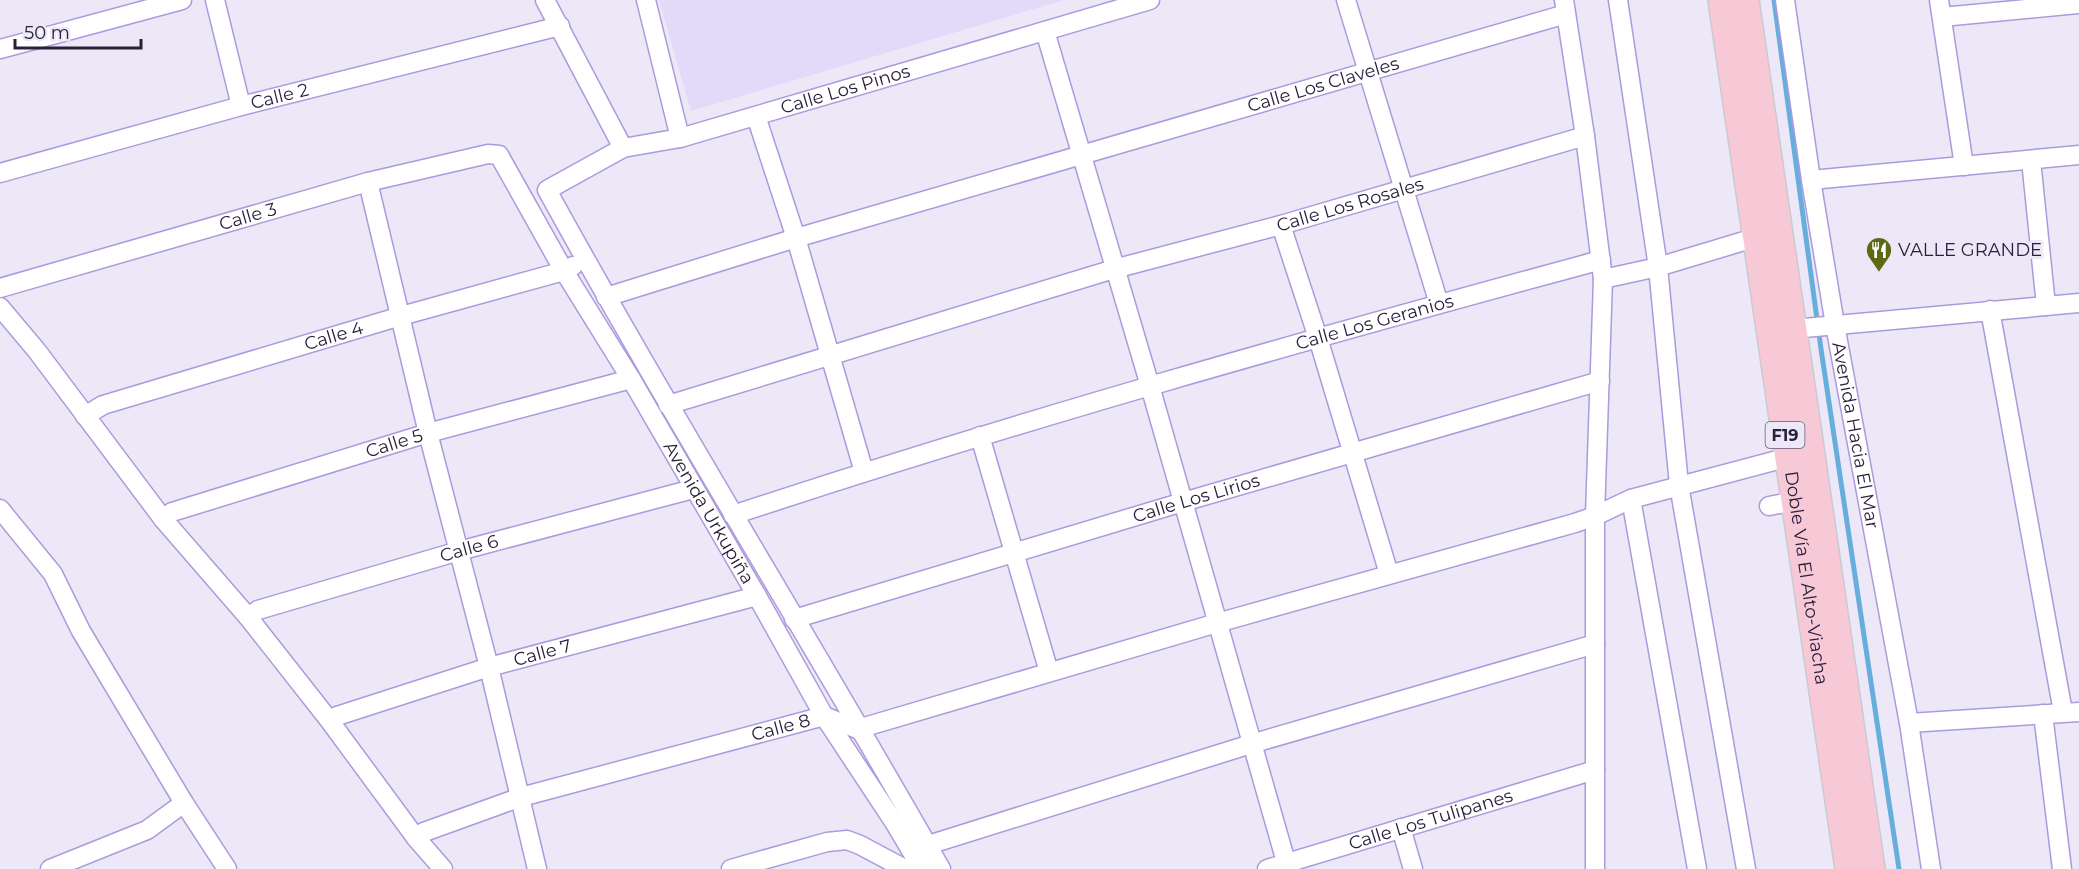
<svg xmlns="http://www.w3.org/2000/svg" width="2079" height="869" viewBox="0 0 2079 869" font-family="Montserrat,sans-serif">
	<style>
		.built { fill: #e3dafa }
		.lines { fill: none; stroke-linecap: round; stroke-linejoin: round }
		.stream { stroke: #68aedc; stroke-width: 5 }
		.minor-casing { stroke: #ae99dd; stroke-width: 21 }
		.highway-casing { stroke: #ccc9d0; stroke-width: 30 }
		.minor { stroke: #fff; stroke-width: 18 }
		.highway { stroke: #f7c9d7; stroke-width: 27 }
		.labels { text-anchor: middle; stroke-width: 6; stroke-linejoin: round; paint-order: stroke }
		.shield { fill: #ece8f7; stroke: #645c73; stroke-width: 1.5 }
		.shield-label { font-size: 16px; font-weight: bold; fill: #29203b }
		.street-label { font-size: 18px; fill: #29203b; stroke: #ece8f7 }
		.poi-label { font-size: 18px; fill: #29203b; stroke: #ece8f7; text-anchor: start }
	</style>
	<rect width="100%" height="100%" fill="#ece8f7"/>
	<path class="built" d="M659,0H1064L691,111Z"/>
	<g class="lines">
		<path class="stream" d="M1774,0L1821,349L1899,869"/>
		<g class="minor-casing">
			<g id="minor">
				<path d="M215,0L241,106"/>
				<path d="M545,0L623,148"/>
				<path d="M646,0L680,138"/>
				<path d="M1346,0L1439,304"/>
				<path d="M1564,0L1585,136L1603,279L1595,516V869"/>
				<path d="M1618,0L1658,267L1679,485L1746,869"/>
				<path id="s1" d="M1785,0L1811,180L1835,325L1909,723L1931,869"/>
				<path d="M1939,0L1964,166"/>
				<path d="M1942,17L2079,4"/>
				<path d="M1045,31L1150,386L1288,869"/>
				<path d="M0,49L182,0"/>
				<path d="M756,116L796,238L864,472"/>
				<path d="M2031,160L2046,306"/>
				<path id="s2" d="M0,173L241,106L560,26"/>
				<path d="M1811,180L2079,155"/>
				<path d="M368,182L428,433L489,667L537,869"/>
				<path d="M1281,225L1318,338L1389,574"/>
				<path d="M1603,279L1658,267L1757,237"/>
				<path id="s3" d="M0,288L368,182L488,154L499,155L564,271L631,379L757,596L824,716L894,822L922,869"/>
				<path id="s4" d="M606,297L796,238L1566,14"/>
				<path d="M0,307L37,351L163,519L248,617L329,720L416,838L443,869"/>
				<path d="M1990,310L2063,712"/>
				<path d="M1793,329L2079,303"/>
				<path id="s5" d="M668,405L1114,269L1281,225L1585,136"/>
				<path id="s6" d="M85,416L103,405L401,316L564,271L573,266"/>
				<path d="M980,436L1049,672"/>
				<path d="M1631,499L1697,869"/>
				<path d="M1769,506L1795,501"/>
				<path d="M0,509L53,574L81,631L184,803L227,869"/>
				<path id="s7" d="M733,515C1020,420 1310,339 1601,260"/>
				<path id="s8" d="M163,519L172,512L428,433L631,379"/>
				<path id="s9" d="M248,617L258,610L459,551L693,489"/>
				<path id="s10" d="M794,619L1183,502L1600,381"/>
				<path d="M2043,714L2062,869"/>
				<path id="s11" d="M329,720L337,716L489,667L757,596"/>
				<path d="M1909,723L2079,712"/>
				<path d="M1401,828L1413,869"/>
				<path id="s12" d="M416,838L424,832L521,797L824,716L857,729L861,728L1217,623L1575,523L1595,516L1631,499L1789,457"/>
				<path d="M928,845L1251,744L1595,644"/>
				<path d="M50,869L147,830L184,803"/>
				<path d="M731,869L827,842L847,840L860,845L905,869"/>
				<path id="s13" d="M941,869C812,642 673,419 547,190L623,148L680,138L1150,0"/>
				<path id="s14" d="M1267,869L1595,770"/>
			</g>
		</g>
		<g class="highway-casing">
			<g id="highway">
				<path id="s15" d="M1722,0L1849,869"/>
				<path d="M1745,0L1871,869"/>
			</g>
		</g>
		<use href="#minor" class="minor"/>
		<use href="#highway" class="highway"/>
	</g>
	<defs>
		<g id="restaurant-pin" transform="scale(1.35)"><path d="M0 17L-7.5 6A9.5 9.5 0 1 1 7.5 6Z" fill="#5d6a13" stroke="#ece8f7"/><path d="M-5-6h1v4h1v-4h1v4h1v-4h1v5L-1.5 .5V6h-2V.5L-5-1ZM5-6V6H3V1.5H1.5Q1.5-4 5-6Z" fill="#fff"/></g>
	</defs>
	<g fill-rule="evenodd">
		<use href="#restaurant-pin" x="1879" y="250"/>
	</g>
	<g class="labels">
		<rect class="shield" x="1765.5" y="422" width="39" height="26" rx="4.5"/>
		<g class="shield-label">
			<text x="1785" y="441">F19</text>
		</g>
		<g class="street-label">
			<text dy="6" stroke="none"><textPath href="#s4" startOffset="748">Calle Los Claveles</textPath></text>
			<text dy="6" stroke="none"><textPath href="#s13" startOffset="1102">Calle Los Pinos</textPath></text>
			<text dy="6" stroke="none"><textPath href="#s2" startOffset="290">Calle 2</textPath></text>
			<text dy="6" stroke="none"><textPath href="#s5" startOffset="711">Calle Los Rosales</textPath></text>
			<text dy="6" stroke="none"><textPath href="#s3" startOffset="258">Calle 3</textPath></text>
			<text dy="6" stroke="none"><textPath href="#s7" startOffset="670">Calle Los Geranios</textPath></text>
			<text dy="6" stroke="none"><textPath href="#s6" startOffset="262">Calle 4</textPath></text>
			<text dy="6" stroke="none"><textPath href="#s1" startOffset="441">Avenida Hacia El Mar</textPath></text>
			<text dy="6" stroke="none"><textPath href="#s8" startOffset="244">Calle 5</textPath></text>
			<text dy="6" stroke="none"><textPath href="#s10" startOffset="420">Calle Los Lirios</textPath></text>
			<text dy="6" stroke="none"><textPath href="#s3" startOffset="932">Avenida Urkupiña</textPath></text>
			<text dy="6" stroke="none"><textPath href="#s9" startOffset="232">Calle 6</textPath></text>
			<text dy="6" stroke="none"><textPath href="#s15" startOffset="584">Doble Vía El Alto-Viacha</textPath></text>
			<text dy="6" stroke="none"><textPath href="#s11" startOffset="224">Calle 7</textPath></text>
			<text dy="6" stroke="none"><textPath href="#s12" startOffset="382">Calle 8</textPath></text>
			<text dy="6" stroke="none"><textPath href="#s14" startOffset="171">Calle Los Tulipanes</textPath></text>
		</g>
		<g class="poi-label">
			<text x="1898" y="256">VALLE GRANDE</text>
		</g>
	</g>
	<path d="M15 39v9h126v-9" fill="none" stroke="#29203b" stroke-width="3"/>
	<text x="24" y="39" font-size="18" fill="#29203b" stroke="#ece8f7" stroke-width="4.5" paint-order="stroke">50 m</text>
</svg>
